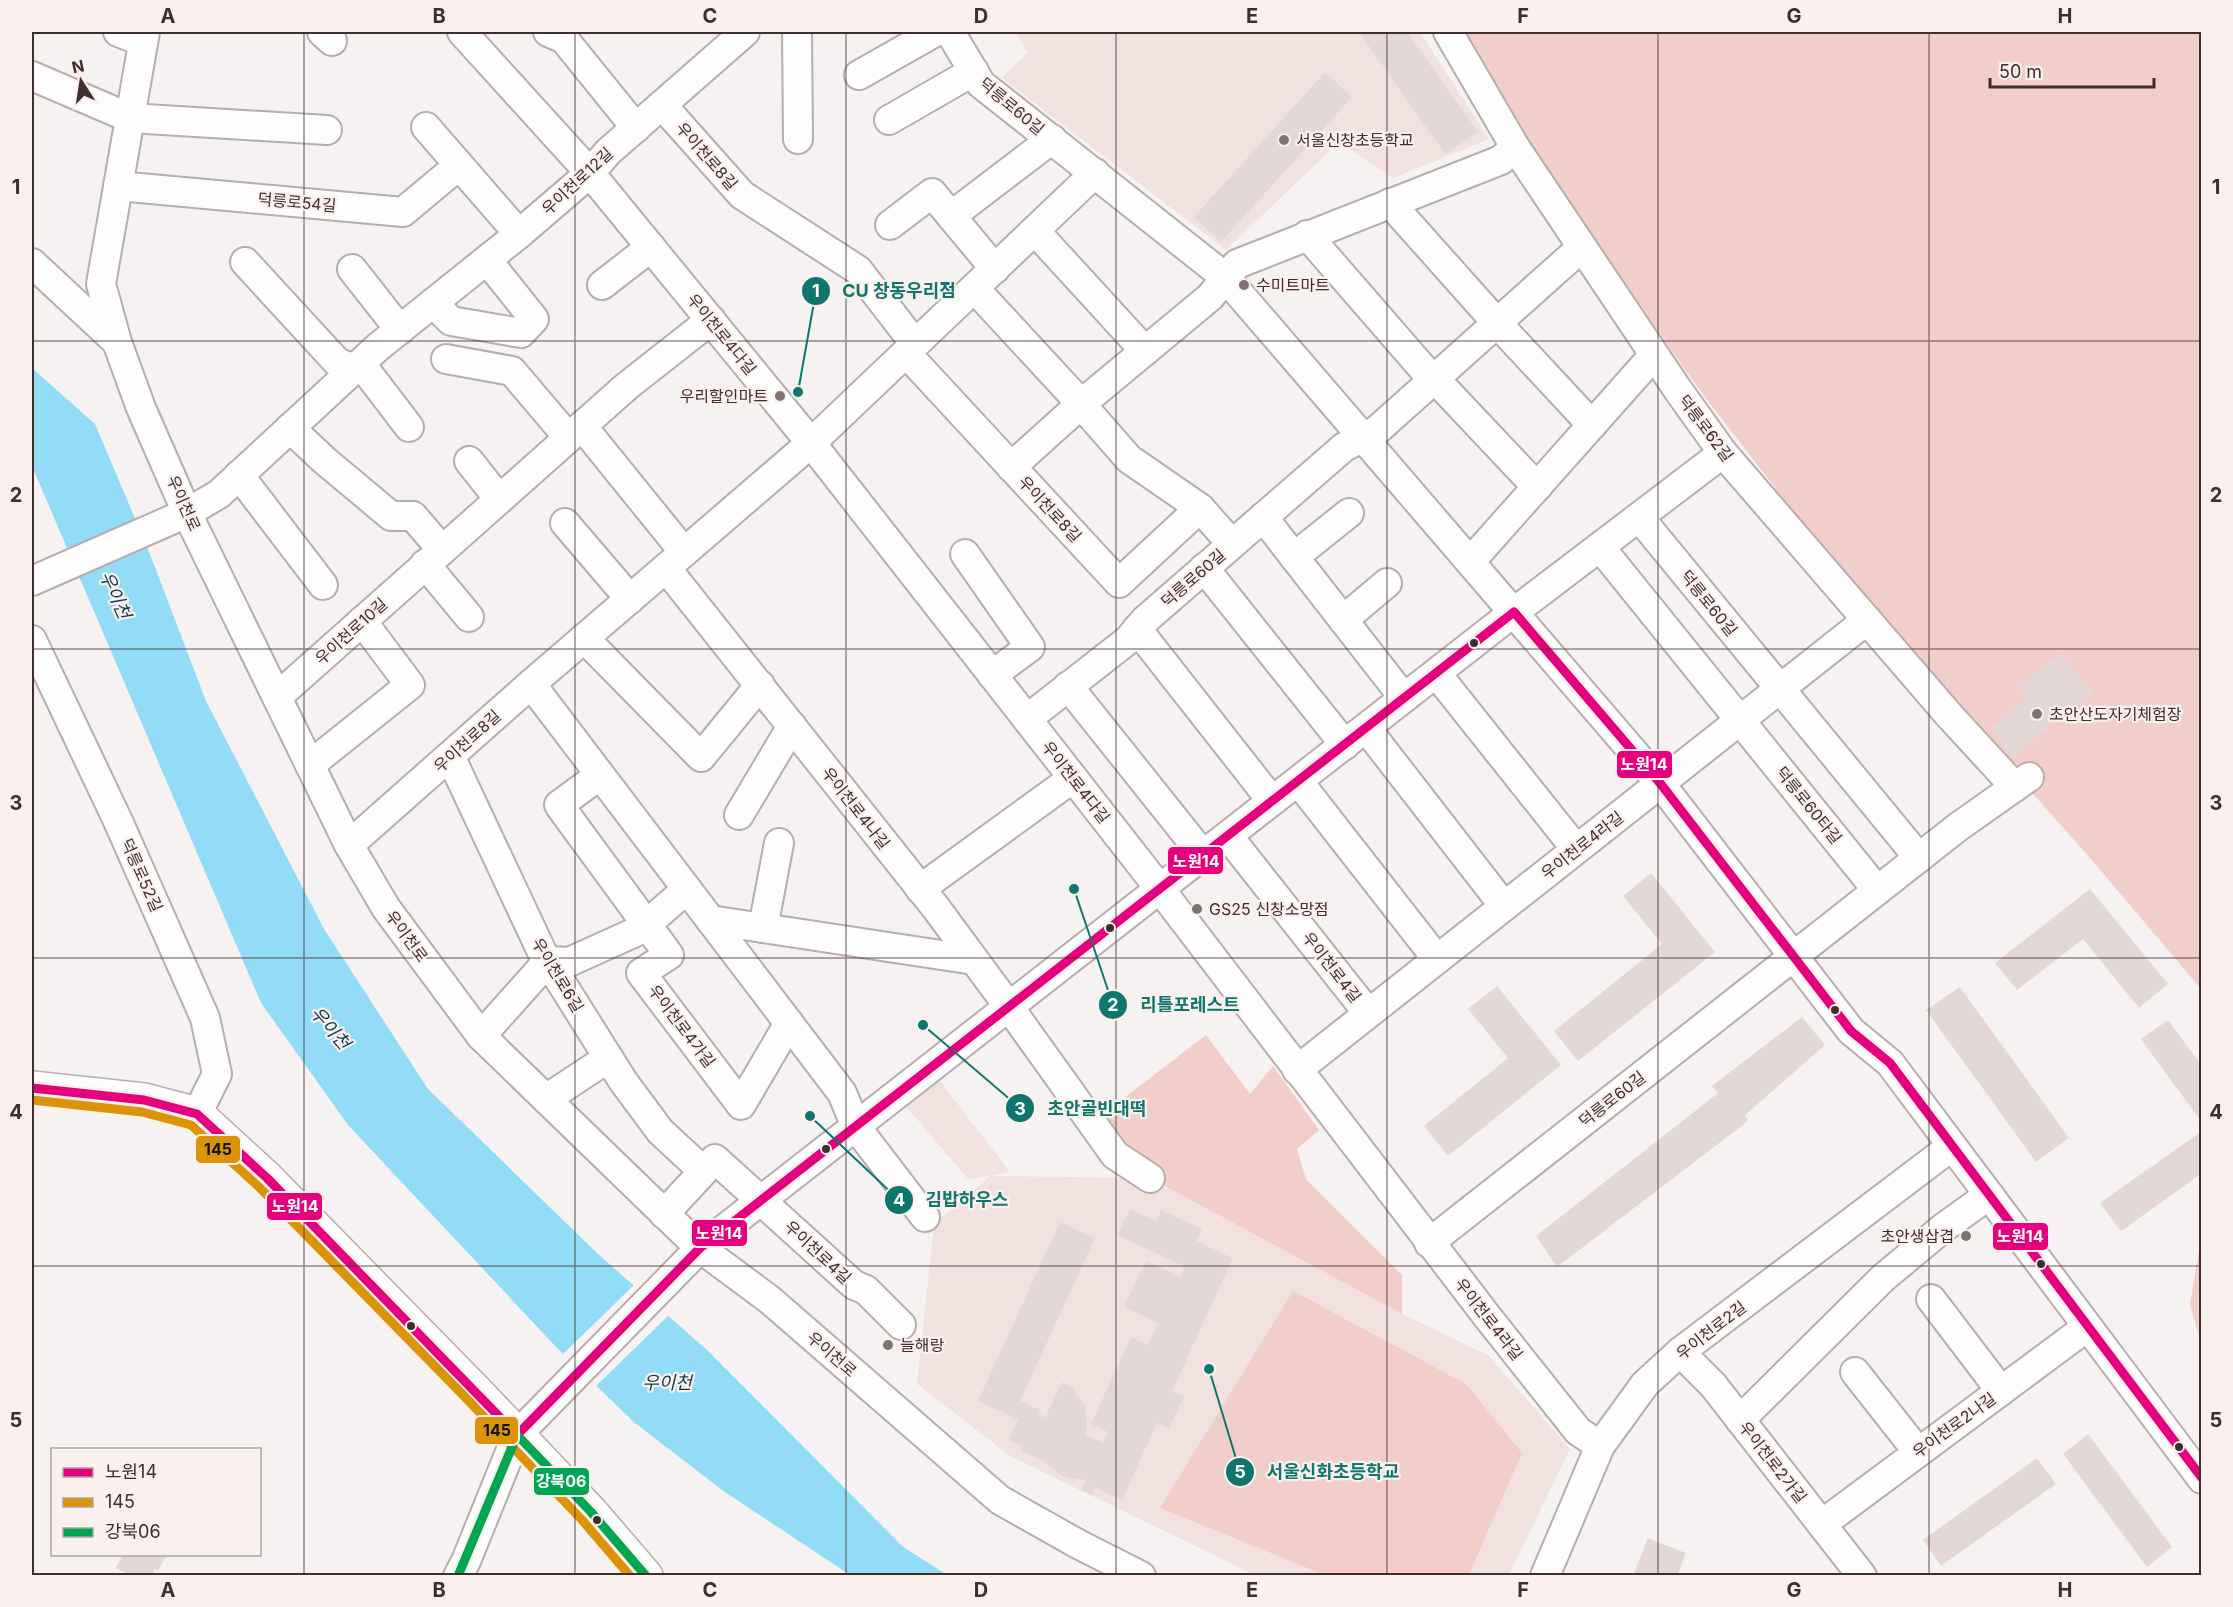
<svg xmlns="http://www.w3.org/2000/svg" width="2233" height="1607" viewBox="0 0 2233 1607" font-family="Inter,'Noto Sans KR',sans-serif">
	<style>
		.built { fill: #f1e2e0 }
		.green { fill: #f2ceca }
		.water { fill: #92dcf7 }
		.pier { fill: #f7f2f2 }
		.building { fill: #e4d8d7 }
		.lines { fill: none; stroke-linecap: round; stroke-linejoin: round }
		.minor-casing { stroke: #b6adac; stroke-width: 32 }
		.major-casing { stroke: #b6adac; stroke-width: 36 }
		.minor { stroke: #fefdfd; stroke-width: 28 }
		.major { stroke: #fefdfd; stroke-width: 33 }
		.bus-1-casing { stroke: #faf1ef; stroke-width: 14 }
		.bus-2-casing { stroke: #faf1ef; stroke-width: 14 }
		.bus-3-casing { stroke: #faf1ef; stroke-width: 14 }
		.bus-1 { stroke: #e5007d; stroke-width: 9 }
		.bus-2 { stroke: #db9407; stroke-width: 9 }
		.bus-3 { stroke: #00a651; stroke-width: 9 }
		.grid { fill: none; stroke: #3f2e2c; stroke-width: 1.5; stroke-opacity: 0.55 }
		.poi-dot { fill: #7f7371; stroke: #faf1ef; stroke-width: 2 }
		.bus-dot { fill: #3f2e2c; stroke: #faf1ef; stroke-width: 2 }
		.labels { text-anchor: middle; stroke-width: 4.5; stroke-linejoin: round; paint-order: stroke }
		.street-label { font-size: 16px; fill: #3f2e2c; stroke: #faf1ef }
		.poi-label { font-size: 16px; fill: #3f2e2c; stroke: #faf1ef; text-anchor: start }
		.water-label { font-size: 18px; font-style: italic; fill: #083b4b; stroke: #faf1ef }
		.leader { fill: none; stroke: #0f766e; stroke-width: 2 }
		.callout-dot { fill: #0f766e; stroke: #faf1ef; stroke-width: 2 }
		.mark-label { font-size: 18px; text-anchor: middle; font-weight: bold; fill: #fff }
		.callout-label { font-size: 18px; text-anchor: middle; font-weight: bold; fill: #0f766e; stroke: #faf1ef; stroke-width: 4.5; stroke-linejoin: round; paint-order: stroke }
		.line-badge { stroke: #faf1ef; stroke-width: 2 }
		.badge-label { font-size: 16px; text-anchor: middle; font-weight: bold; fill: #fff }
		.pale-badge-label { font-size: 16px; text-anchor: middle; font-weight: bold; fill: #111 }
		.neatline { fill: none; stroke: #3f2e2c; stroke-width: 2 }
		.grid-label { font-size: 20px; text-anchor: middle; font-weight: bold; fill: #3f2e2c }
	</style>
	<rect width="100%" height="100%" fill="#f7f2f2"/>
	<g class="built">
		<path d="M1015,32H1420L1489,139L1393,178L1339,142L1226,250L1002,78L1028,52Z"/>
		<path d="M940,1081L1010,1172L991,1176L1150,1178L1402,1314L1488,1355L1570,1449L1509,1575H1255L1010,1456L917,1384L934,1224L990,1176L968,1179L905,1105Z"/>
	</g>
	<g class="green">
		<path d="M1465,32H2201V989L2090,858L1871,612L1701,392L1546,173Z"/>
		<path d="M1206,1035L1250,1094L1273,1066L1319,1130L1297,1149L1306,1179L1402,1275V1314L1150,1178L1103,1114Z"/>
		<path d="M2201,1237L2202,1343H2201L2190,1305Z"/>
		<path d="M1293,1291L1466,1384L1522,1453L1469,1575H1325L1160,1508Z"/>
	</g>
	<path class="water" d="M32,368L95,424L148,549L206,701L324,929L428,1089L598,1254L706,1349L902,1546L947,1575H850L722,1490L635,1423L558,1349L348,1125L261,1003L32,466Z"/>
	<path class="pier" d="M636,1283L670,1314L594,1388L561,1356Z"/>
	<g class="building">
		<path d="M1359,32H1407L1478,132L1445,154Z"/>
		<path d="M1325,72L1352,97L1221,242L1194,217Z"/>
		<path d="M2060,653L2092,692L2013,757L1990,729L2027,698L2018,687Z"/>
		<path d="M1651,873L1715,952L1578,1061L1554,1031L1662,944L1623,896Z"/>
		<path d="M2090,889L2168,984L2139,1008L2083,939L2017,990L1995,963Z"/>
		<path d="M1497,986L1561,1065L1448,1156L1424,1126L1508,1058L1468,1009Z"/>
		<path d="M1960,987L2069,1138L2036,1162L1926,1010Z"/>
		<path d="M1802,1017L1825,1045L1745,1115L1748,1121L1557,1267L1536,1236L1718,1093L1712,1086Z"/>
		<path d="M2168,1020L2202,1066V1123L2141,1039Z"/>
		<path d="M2202,1131V1173L2121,1231L2100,1203Z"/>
		<path d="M1130,1209L1156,1221L1161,1210L1202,1229L1196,1241L1233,1258L1172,1391L1184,1397L1169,1428L1157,1423L1122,1500L1095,1487L1092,1495L1081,1490L1086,1480L1073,1479L1061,1475L1044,1461L1021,1450L1023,1446L1009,1440L1018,1419L978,1401L1060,1222L1095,1238L1020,1401L1040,1410L1038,1414L1045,1418L1062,1382L1071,1387L1084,1404L1087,1425L1085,1435L1103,1443L1108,1432L1091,1424L1131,1337L1148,1345L1158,1323L1124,1307L1146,1261L1180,1276L1184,1266L1117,1235Z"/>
		<path d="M2088,1434L2172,1547L2147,1567L2063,1454Z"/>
		<path d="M2037,1458L2056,1484L1941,1566L1923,1540Z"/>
		<path d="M1648,1538L1686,1553L1677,1576H1633Z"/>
		<path d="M123,1554H167L158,1571L155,1569L152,1576H127L128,1574L116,1568Z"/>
	</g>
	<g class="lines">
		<g class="minor-casing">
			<g id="minor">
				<path d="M118,32L143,42"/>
				<path d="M145,32L101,284L117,342L141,408L187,513L349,845L386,908L481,1036L700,1248L770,1300L1000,1500L1078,1544L1141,1576"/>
				<path d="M322,32L332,41"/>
				<path d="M462,32L590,173L811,443L1160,889L1486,1315L1578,1431L1600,1446"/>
				<path d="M548,32L564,39L636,128"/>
				<path d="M797,32L798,139"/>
				<path d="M950,32L981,84L1225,277L1660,783L1851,1031L1890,1063L2202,1479"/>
				<path d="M1448,32L1515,147L1678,390L1723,453L1948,714L2015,787"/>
				<path d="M859,75L935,32"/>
				<path d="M32,76L130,118L327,130"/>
				<path d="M662,105L742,195L858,270L915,344"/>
				<path d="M889,120L974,71"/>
				<path d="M426,127L519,234"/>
				<path d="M118,186L403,212L458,166"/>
				<path d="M1390,203L1497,323L1592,425"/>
				<path d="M951,216L1052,139"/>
				<path d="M890,225L932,193L995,269"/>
				<path d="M1035,231L1145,351"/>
				<path d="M1307,235L1426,372L1435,379L1537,487"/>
				<path d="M245,262L338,363L367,372L409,427"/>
				<path d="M32,263L117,342"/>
				<path d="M352,269L400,330"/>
				<path d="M602,285L651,247"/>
				<path d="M974,288L1073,395L1129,459L1200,508L1232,544"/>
				<path d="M433,303L451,321L521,333L534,319L487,260"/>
				<path d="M906,353L1119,583L1200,508"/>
				<path d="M446,359L512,371L568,437"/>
				<path d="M582,426L684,552"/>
				<path d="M290,428L324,460L391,516H413L442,550"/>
				<path d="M469,461L499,499"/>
				<path d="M1011,467L1081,404L1210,297L1237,264L1501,160L1515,147"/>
				<path d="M239,475L323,585"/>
				<path d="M1263,517L1404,698"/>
				<path d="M1639,517L1919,858"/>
				<path d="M565,523L630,599"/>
				<path d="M1600,547L1877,890"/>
				<path d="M965,554L1030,647L992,675"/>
				<path d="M1294,557L1349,513"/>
				<path d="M1470,562L1654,355"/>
				<path d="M425,564L469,617"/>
				<path d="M666,568L936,908L1009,1007L1115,1155L1150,1178"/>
				<path d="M1204,568L1345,745"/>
				<path d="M32,581L187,513L219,494L378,347L519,234L590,173L608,152L745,32"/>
				<path d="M1343,620L1387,583"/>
				<path d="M1137,629L1272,801"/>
				<path d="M584,638L701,757L760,685"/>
				<path d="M32,640L118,821L205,1018L217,1074L197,1114"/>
				<path d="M1436,673L1576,849"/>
				<path d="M531,684L842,1093L856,1127L925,1217"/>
				<path d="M1068,686L1203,855"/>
				<path d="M277,697L627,386L711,320"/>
				<path d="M1027,719L1128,640L1145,620L1344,447L1376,431L1582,247"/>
				<path d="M1366,728L1504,906"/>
				<path d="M450,756L542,952L623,1081L660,1131L703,1171"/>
				<path d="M310,765L410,685L362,621"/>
				<path d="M600,775L559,805L669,955L641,973L741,1105L789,1023"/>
				<path d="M1298,781L1437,959"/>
				<path d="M739,815L792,726"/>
				<path d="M1228,836L1368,1013"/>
				<path d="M349,845L531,684L811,443L1095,173"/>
				<path d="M920,889L1073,778"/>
				<path d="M710,920L974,960"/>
				<path d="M763,928L779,843"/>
				<path d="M481,1036L548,961L569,962L640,930L687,889"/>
				<path d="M1297,1070L1867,620"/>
				<path d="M546,1099L608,1058"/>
				<path d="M664,1214L715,1159L854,1285L866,1290L901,1325"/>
				<path d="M1429,1243L1958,827L2029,777"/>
				<path d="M1931,1299L2001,1391"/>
				<path d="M1680,1352L1713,1385L1862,1576"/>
				<path d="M1855,1372L1918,1452"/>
				<path d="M1740,1420L1883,1278L1943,1228L1989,1195"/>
				<path d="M1822,1524L2087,1327"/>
				<path d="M458,1576L466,1561L517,1435L700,1248L1514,612L1723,453"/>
				<path d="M1545,1576L1600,1446L1645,1384L1680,1352L1952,1146"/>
			</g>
		</g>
		<g class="major-casing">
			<path id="major" d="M32,1088L144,1100L197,1114L267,1178L474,1389L591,1512L646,1576"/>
		</g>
		<use href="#minor" class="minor"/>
		<use href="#major" class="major"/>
		<g class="bus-1-casing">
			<path id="bus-1" d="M32,1088L144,1100L197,1114L267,1178L517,1435L700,1248L1514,612L1660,783L1851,1031L1890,1063L2202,1478"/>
		</g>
		<g class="bus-2-casing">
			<path id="bus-2" d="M32,1100L142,1112L191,1125L259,1187L465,1397L582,1520L630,1576"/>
		</g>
		<g class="bus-3-casing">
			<path id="bus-3" d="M458,1576L517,1435L591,1512L646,1576"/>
		</g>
		<use href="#bus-1" class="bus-1"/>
		<use href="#bus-2" class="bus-2"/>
		<use href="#bus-3" class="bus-3"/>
	</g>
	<path class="grid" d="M304,32V1576M575,32V1576M846,32V1576M1116,32V1576M1387,32V1576M1658,32V1576M1929,32V1576M32,341H2202M32,649H2202M32,958H2202M32,1266H2202"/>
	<g class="poi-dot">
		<circle cx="1284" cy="140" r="6"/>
		<circle cx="1244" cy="285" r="6"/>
		<circle cx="780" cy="396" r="6"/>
		<circle cx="2037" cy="714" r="6"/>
		<circle cx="1197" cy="909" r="6"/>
		<circle cx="1966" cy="1236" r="6"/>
		<circle cx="888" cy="1345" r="6"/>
	</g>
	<g class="bus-dot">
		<circle cx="1474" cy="643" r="5"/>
		<circle cx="1110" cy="928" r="5"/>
		<circle cx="1835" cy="1010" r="5"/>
		<circle cx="826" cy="1149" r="5"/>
		<circle cx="2041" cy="1264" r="5"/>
		<circle cx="411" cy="1326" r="5"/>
		<circle cx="2179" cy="1447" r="5"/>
		<circle cx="597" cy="1520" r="5"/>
	</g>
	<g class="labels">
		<g class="street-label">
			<text transform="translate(1012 106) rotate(40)" y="6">덕릉로60길</text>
			<text transform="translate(707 156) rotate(49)" y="6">우이천로8길</text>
			<text transform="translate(577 181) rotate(-43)" y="6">우이천로12길</text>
			<text transform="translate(297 202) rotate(5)" y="6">덕릉로54길</text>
			<text transform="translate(722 334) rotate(51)" y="6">우이천로4다길</text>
			<text transform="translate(1706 428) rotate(53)" y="6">덕릉로62길</text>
			<text transform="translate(184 503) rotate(66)" y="6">우이천로</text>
			<text transform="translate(1050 509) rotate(47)" y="6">우이천로8길</text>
			<text transform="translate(1193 578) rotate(-41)" y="6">덕릉로60길</text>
			<text transform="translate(1709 603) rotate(51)" y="6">덕릉로60길</text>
			<text transform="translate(351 631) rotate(-42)" y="6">우이천로10길</text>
			<text transform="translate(467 741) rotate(-42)" y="6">우이천로8길</text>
			<text transform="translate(1076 782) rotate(52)" y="6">우이천로4다길</text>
			<text transform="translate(1809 805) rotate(51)" y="6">덕릉로60타길</text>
			<text transform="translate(856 808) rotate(52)" y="6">우이천로4나길</text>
			<text transform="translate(1582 845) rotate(-38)" y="6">우이천로4라길</text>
			<text transform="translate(142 875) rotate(66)" y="6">덕릉로52길</text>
			<text transform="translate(407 936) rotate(54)" y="6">우이천로</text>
			<text transform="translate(1332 967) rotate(52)" y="6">우이천로4길</text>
			<text transform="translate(558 975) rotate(59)" y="6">우이천로6길</text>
			<text transform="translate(682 1026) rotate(53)" y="6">우이천로4가길</text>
			<text transform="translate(1612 1099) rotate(-38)" y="6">덕릉로60길</text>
			<text transform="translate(818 1252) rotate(43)" y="6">우이천로4길</text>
			<text transform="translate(1489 1319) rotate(52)" y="6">우이천로4라길</text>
			<text transform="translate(1711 1330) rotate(-38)" y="6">우이천로2길</text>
			<text transform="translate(832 1354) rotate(41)" y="6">우이천로</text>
			<text transform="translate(1954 1425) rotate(-36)" y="6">우이천로2나길</text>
			<text transform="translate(1773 1462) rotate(52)" y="6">우이천로2가길</text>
		</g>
		<g class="poi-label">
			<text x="1296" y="146">서울신창초등학교</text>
			<text x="1256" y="291">수미트마트</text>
			<text x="768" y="402" text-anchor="end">우리할인마트</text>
			<text x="2049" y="720">초안산도자기체험장</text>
			<text x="1209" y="915">GS25 신창소망점</text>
			<text x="1954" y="1242" text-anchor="end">초안생삽겹</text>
			<text x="900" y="1351">늘해랑</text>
		</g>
		<g class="water-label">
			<text transform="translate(115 595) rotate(66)" y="6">우이천</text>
			<text transform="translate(330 1028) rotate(49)" y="6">우이천</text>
			<text x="667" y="1389">우이천</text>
		</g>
	</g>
	<path class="leader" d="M798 392L816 291M1074 889L1113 1005M923 1025L1020 1108M810 1116L899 1200M1209 1369L1240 1472"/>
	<g class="callout-dot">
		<circle cx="798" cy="392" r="6"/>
		<circle cx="1074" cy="889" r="6"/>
		<circle cx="923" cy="1025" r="6"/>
		<circle cx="810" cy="1116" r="6"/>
		<circle cx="1209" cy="1369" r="6"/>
		<circle cx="816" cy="291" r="15"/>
		<circle cx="1113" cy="1005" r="15"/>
		<circle cx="1020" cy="1108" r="15"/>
		<circle cx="899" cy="1200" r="15"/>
		<circle cx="1240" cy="1472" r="15"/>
	</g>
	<g class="mark-label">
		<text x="816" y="297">1</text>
		<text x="1113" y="1011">2</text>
		<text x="1020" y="1115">3</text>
		<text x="899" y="1206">4</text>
		<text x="1240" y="1478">5</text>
	</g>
	<g class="callout-label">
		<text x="899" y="297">CU 창동우리점</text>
		<text x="1190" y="1011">리틀포레스트</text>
		<text x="1097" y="1115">초안골빈대떡</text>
		<text x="967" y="1206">김밥하우스</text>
		<text x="1333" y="1478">서울신화초등학교</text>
	</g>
	<g class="line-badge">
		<rect x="1616" y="750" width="57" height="29" rx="6" fill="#e5007d"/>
		<rect x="1167" y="846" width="57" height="29" rx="6" fill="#e5007d"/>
		<rect x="195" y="1135" width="46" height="29" rx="6" fill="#db9407"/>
		<rect x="266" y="1192" width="57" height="29" rx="6" fill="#e5007d"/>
		<rect x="691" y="1219" width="57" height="28" rx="6" fill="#e5007d"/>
		<rect x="1992" y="1222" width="57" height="29" rx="6" fill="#e5007d"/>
		<rect x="474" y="1416" width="45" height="29" rx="6" fill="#db9407"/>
		<rect x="533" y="1467" width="57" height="29" rx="6" fill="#00a651"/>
	</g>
	<g class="badge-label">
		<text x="1644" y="770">노원14</text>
		<text x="1196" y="867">노원14</text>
		<text x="295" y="1212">노원14</text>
		<text x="719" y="1239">노원14</text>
		<text x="2020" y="1242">노원14</text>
		<text x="561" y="1487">강북06</text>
	</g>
	<g class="pale-badge-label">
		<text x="218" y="1155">145</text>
		<text x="497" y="1436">145</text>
	</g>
	<rect width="2233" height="1607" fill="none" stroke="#faf1ef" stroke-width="66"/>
	<rect x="51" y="1448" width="210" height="108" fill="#faf1ef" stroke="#afa3a1" stroke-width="1.5"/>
	<rect x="63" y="1468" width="30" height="9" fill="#e5007d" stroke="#afa3a1" stroke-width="1.5"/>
	<text x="105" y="1478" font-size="18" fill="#3f2e2c">노원14</text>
	<rect x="63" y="1498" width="30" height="9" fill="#db9407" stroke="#afa3a1" stroke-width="1.5"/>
	<text x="105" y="1508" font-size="18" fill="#3f2e2c">145</text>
	<rect x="63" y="1528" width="30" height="9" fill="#00a651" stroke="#afa3a1" stroke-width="1.5"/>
	<text x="105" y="1538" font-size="18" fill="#3f2e2c">강북06</text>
	<g transform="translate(81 81) rotate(348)" stroke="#faf1ef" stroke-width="4.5" paint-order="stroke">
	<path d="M0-4.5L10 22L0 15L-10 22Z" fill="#3f2e2c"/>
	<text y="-9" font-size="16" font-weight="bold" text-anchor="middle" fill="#3f2e2c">N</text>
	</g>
	<path d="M1990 78v9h164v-9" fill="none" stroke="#3f2e2c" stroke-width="3"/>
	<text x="1999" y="78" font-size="18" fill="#3f2e2c" stroke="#faf1ef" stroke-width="4.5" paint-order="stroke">50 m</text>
	<rect x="33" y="33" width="2167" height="1541" class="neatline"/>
	<g class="grid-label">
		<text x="168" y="23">A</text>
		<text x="439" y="23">B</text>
		<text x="710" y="23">C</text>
		<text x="981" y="23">D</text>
		<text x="1252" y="23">E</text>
		<text x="1523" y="23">F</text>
		<text x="1794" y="23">G</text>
		<text x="2065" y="23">H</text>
		<text x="16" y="194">1</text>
		<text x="2216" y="194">1</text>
		<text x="16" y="502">2</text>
		<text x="2216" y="502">2</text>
		<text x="16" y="810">3</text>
		<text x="2216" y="810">3</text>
		<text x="16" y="1119">4</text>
		<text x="2216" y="1119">4</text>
		<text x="16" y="1427">5</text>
		<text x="2216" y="1427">5</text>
		<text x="168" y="1597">A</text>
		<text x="439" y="1597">B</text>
		<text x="710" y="1597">C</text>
		<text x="981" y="1597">D</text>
		<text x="1252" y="1597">E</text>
		<text x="1523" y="1597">F</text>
		<text x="1794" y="1597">G</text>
		<text x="2065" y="1597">H</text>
	</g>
</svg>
